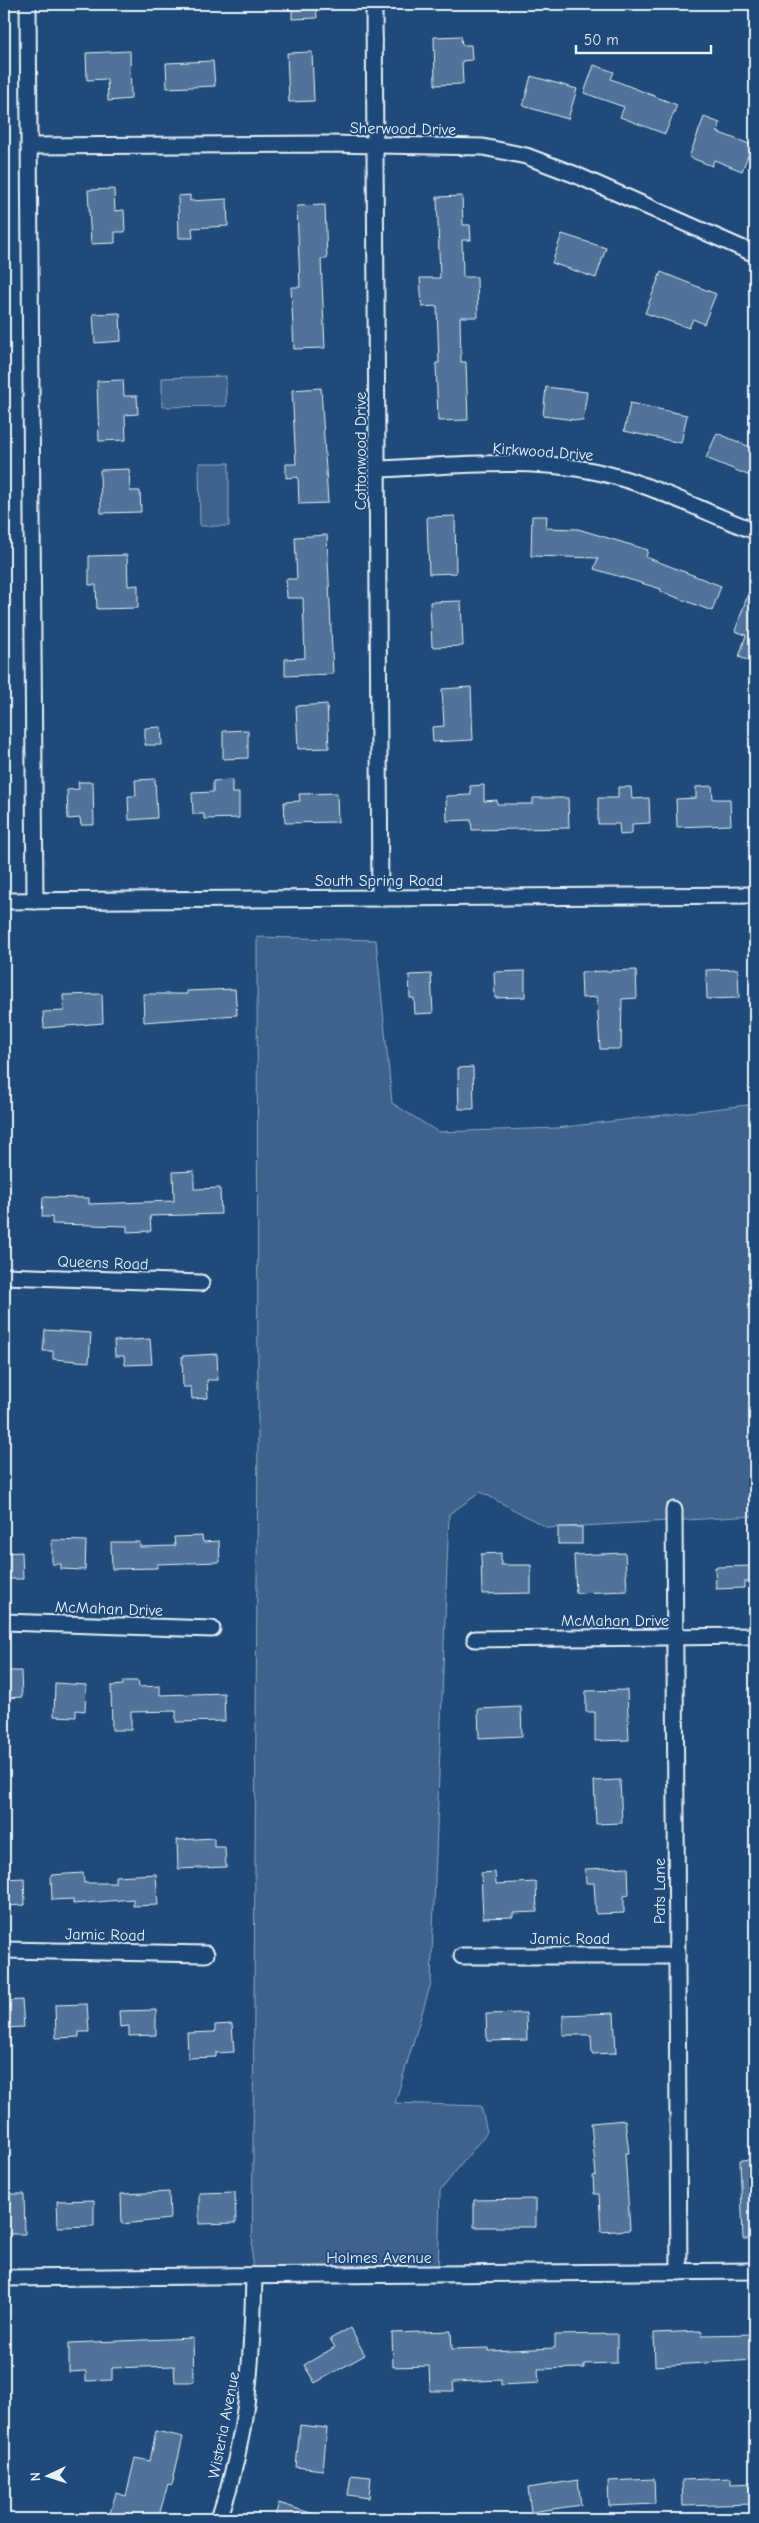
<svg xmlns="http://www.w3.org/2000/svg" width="759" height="2523" viewBox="0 0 759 2523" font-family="'Comic Neue',sans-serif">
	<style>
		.green { fill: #3c628c; stroke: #92aac2 }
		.building { fill: #517399; stroke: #e8f1f8 }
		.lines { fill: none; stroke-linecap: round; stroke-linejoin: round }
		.minor-casing { stroke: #e8f1f8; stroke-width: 19 }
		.minor { stroke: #1f4a7a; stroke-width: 15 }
		.labels { text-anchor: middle; stroke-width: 4; stroke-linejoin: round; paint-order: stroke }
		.street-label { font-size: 16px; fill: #e8f1f8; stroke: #1f4a7a }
	</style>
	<rect width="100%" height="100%" fill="#1f4a7a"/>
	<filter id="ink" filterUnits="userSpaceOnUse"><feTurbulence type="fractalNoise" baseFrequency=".02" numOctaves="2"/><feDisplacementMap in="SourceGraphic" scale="10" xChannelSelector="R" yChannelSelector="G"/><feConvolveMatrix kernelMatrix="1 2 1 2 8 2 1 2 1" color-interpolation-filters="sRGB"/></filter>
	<g filter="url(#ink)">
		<g class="green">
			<path d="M226,376V406L162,407V378Z"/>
			<path d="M199,463H229V526H200Z"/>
			<path d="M257,937L376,940L392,1103L438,1132L557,1128L755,1104V1516L548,1528L481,1492L449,1514L431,1983L395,2103L481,2106L487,2132L440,2191L438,2279L252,2280L258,1436Z"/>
		</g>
		<g class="building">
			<path d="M292,4H316L317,18L292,19Z"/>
			<path d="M461,36L462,45H471L472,60L462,61L463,84L435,85L434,37Z"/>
			<path d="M130,51L131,99L108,101L107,79L87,80L86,53Z"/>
			<path d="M312,52L314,101L289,102L287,53Z"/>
			<path d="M213,61L215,86L167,88L166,63Z"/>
			<path d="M594,65L614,72L611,79L677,105L665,134L620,117L624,107L584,93Z"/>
			<path d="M531,76L577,89L568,119L523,106Z"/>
			<path d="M704,117L720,123L717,132L752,145L742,171L714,160L712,166L689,157Z"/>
			<path d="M114,189L115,211L124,210L125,232H115V243L91,244L88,190Z"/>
			<path d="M190,195V201L227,199L228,226L192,228L193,238H179L178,196Z"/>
			<path d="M462,196L463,225H470L471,240H462L463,277H477L478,317H460L461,362H466L468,420L438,421L436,363H439L437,306L422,307L420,278H440L437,197Z"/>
			<path d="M325,205L327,259H321L325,348L294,349L291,287H300L297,206Z"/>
			<path d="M562,234L606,248L596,278L552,263Z"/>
			<path d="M661,272L716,294L704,324L693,319L689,328L645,313Z"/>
			<path d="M120,313L121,341L95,343L93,314Z"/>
			<path d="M123,380L124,396H137L138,414L125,415L126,440L99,441L97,381Z"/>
			<path d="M546,387L587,392L583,421L543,416Z"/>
			<path d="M321,388L328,503L299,504L298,477L286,478V464H296L292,390Z"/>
			<path d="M630,403L687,415L681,443L624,431Z"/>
			<path d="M717,433L755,449V478L706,458Z"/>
			<path d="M129,469L130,491H140L141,512L101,513L100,470Z"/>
			<path d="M455,516L456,573L429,574L427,517Z"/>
			<path d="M532,516H547L546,528L578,529L648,550L646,557L721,586L712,611L660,591L661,589L594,569L598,558L531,556Z"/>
			<path d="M327,535L333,674L285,676V659L305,658L303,598H287L286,579H297L295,537Z"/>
			<path d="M127,555L128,586L138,585V608L97,609L96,585H89V556Z"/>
			<path d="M753,580H755V663L739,657L746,635L735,631Z"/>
			<path d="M461,601L463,646L432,647L430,602Z"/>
			<path d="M471,687L473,740L433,742L432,727L444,726L442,689Z"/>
			<path d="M327,704L329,748L298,749L296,706Z"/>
			<path d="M161,727L162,745H145V728Z"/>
			<path d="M248,730V758L223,759V731Z"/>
			<path d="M155,779L157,818L129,820L128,796H136L135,780Z"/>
			<path d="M232,780V793H239V818L204,819V814H193L192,793L213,792V781Z"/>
			<path d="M78,782H93L94,825H81L80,818L68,819L67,790L79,789Z"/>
			<path d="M484,785V801L497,800V804H533V798H568L569,828L472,830L471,820L447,821L446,796L471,795L470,786Z"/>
			<path d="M712,786L713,799H730L731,825L677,827L676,799L696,798V787Z"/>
			<path d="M618,787H631L632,799L649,798L650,823L632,824V834L620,835L619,824H598V798H618Z"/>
			<path d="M337,793L338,822L285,823L284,802L300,801L299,794Z"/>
			<path d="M738,969L739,998L707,999L706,970Z"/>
			<path d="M636,970L637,998L622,999L621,1049H600L597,997L582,998L581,972Z"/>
			<path d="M525,971V997L495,998L494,972Z"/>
			<path d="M431,974L433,1013L415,1014L414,998H410L409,975Z"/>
			<path d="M235,989L237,1015L144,1022L143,994H187V991Z"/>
			<path d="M102,994L103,1023L44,1028L43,1012L64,1011L63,995Z"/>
			<path d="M473,1067L474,1109H459L458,1068Z"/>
			<path d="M194,1171V1189L220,1188L221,1214L150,1216L151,1231L127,1232V1226L52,1224V1217H42L43,1197L89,1198V1204L174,1201L173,1172Z"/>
			<path d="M45,1330L91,1333L89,1362L53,1359V1351H43Z"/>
			<path d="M150,1339L152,1364L125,1365L124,1356H115L114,1341Z"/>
			<path d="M217,1354L218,1380H207L208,1398L192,1399L191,1387H183L182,1356Z"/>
			<rect x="558" y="1527" width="24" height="17"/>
			<path d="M202,1536L203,1542L219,1541L220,1562L157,1564V1568L112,1569L111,1542H140V1547L175,1546L174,1537Z"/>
			<path d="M52,1540L86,1541L85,1570L61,1569V1564H52Z"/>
			<path d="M22,1552L23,1579H4V1553Z"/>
			<path d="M501,1553V1565H531V1593L482,1594L481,1554Z"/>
			<path d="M625,1553L627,1591L576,1593L574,1555Z"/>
			<path d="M755,1566V1582H744V1588L716,1589L715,1567Z"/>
			<path d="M4,1671H21L22,1697L4,1698Z"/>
			<path d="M123,1681H138L139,1687L160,1686V1695L224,1693L225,1721L176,1722V1711L131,1712V1730H112L111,1686L123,1685Z"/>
			<path d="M55,1683L86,1685L85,1711L76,1710V1717L54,1716Z"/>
			<path d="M627,1690L629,1740L595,1741V1712H586V1691Z"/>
			<path d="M521,1707L522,1736L479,1738L478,1709Z"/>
			<path d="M620,1780L622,1823L596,1824L594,1781Z"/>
			<path d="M214,1838V1847H225L226,1867L178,1869L177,1840Z"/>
			<path d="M628,1867L629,1895L624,1896V1913L596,1914L594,1883H586L585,1869Z"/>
			<path d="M495,1872L496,1884L536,1882L537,1912L513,1913V1917L483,1918L481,1873Z"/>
			<path d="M83,1873L84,1883H115V1876L156,1874L158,1905L133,1906V1899L73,1904V1899L52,1900L51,1875Z"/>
			<path d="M24,1878L25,1905L4,1906V1879Z"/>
			<path d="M22,2000L24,2027L4,2028V2001Z"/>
			<path d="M87,2004L89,2032H79V2037L56,2038L55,2005Z"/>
			<path d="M156,2010V2035L129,2036V2026L120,2027L119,2011Z"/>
			<path d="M526,2013L527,2040L487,2041L486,2014Z"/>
			<path d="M614,2013L616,2053L592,2054L591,2035H563V2015Z"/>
			<path d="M232,2024L234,2052L216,2053V2057L188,2058L187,2033L215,2032V2025Z"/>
			<path d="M625,2120L629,2153H625L630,2230L601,2232L599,2194H594L593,2176L596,2175L591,2123Z"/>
			<path d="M755,2159V2239H743L740,2160Z"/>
			<path d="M169,2192L170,2219L122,2224L121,2194Z"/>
			<path d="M235,2192L236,2223L199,2224V2193Z"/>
			<path d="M4,2194H24L25,2234H4Z"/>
			<path d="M536,2199V2227H474V2200Z"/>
			<path d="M94,2200V2226L58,2227L57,2201Z"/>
			<path d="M350,2328L365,2355L315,2383L304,2365L335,2347L330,2339Z"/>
			<path d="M451,2331L452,2349L489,2348V2351L555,2348V2335L617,2334V2363L584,2364V2368L538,2369L539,2383L501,2385V2380L453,2382L454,2391H430L429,2366L393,2367L392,2333Z"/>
			<path d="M702,2331V2335L755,2334V2360L655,2366L654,2333Z"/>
			<path d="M193,2338L194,2382H175L174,2366L112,2368V2380L86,2381V2371L69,2372V2343Z"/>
			<path d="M300,2425L327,2428L323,2470L296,2467Z"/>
			<path d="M156,2431L183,2437L172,2485L168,2484L158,2519H130L110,2513L116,2493L126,2496L135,2458L150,2461Z"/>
			<path d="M351,2475L371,2477L369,2498L348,2495Z"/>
			<path d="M731,2478V2484L755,2483V2504L683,2506L682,2480Z"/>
			<path d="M654,2479L655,2504L609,2506L608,2481Z"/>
			<path d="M578,2480L581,2505L531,2512L528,2488Z"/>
			<path d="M279,2503L320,2516L319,2519H274Z"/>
		</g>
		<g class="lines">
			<g class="minor-casing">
				<g id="minor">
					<path d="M28,4L35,901"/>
					<path d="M374,4L380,897"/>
					<path d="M29,146L328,144L483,147L526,156L576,175L755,254"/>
					<path d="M378,469C452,466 533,456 606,474C659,487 705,513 755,531"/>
					<path d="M4,901L755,895"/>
					<path d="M4,1276L201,1283"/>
					<path d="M674,1510L679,2272"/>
					<path d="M4,1622L212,1629"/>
					<path d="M475,1639L755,1636"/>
					<path d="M4,1950L206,1954"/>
					<path d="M462,1956H677"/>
					<path d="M4,2278L755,2271"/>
					<path d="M219,2519C248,2436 252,2363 254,2276"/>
				</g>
			</g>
			<use href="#minor" class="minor"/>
		</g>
	</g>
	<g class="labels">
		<g class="street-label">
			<text transform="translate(403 128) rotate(1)" y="6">Sherwood Drive</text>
			<text transform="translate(360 451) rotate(-90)" y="6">Cottonwood Drive</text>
			<text transform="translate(543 451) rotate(4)" y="6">Kirkwood Drive</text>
			<text x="379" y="886">South Spring Road</text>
			<text transform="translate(103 1262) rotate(2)" y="6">Queens Road</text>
			<text transform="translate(109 1608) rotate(2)" y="6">McMahan Drive</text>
			<text x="615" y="1626">McMahan Drive</text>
			<text transform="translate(659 1891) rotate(-90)" y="6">Pats Lane</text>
			<text transform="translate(105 1934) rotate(1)" y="6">Jamic Road</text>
			<text x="570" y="1944">Jamic Road</text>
			<text x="379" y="2263">Holmes Avenue</text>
			<text transform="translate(223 2425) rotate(-79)" y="6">Wisteria Avenue</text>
		</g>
	</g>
	<rect width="759" height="2523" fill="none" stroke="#1f4a7a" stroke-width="20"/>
	<rect x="10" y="10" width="739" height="2503" fill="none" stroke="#e8f1f8" stroke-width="2" filter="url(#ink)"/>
	<g transform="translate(48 2476) rotate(266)" stroke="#1f4a7a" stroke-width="4" paint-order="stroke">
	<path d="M0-4L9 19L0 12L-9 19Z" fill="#e8f1f8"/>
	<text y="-8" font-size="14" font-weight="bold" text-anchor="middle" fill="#e8f1f8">N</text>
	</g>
	<path d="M576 45v8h135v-8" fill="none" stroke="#e8f1f8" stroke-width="2.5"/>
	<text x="584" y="45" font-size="15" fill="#e8f1f8" stroke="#1f4a7a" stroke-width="4" paint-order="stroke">50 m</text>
</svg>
